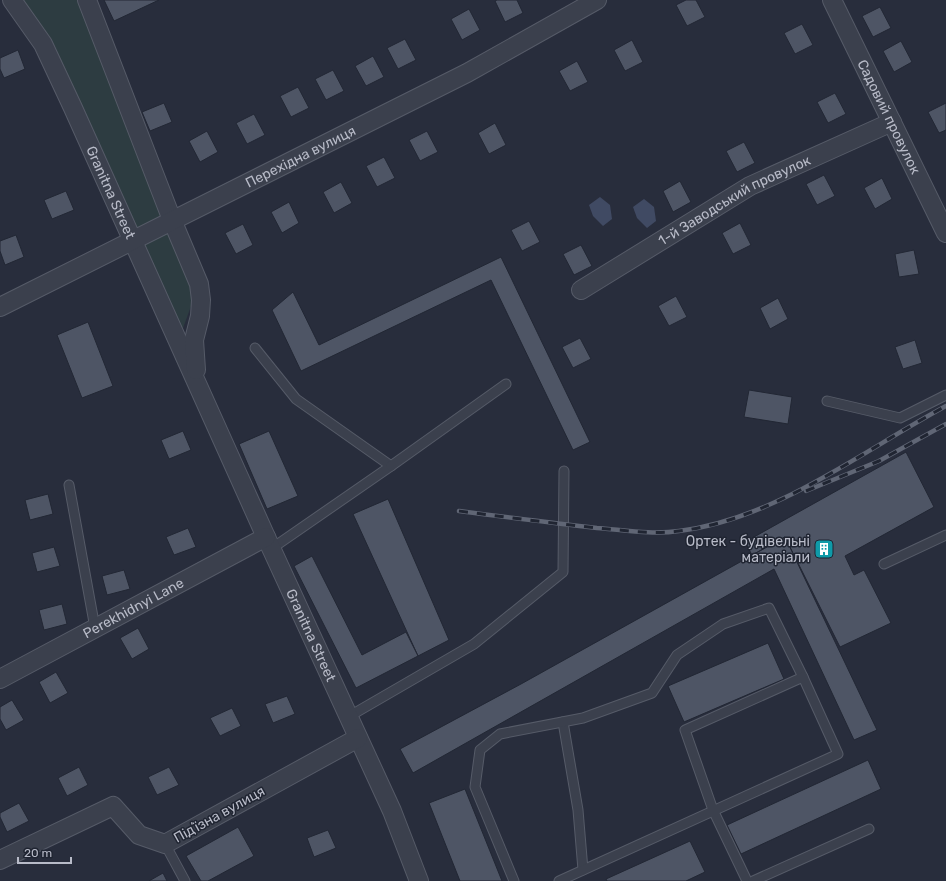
<svg xmlns="http://www.w3.org/2000/svg" width="946" height="881" viewBox="0 0 946 881" font-family="Rubik,sans-serif">
	<style>
		.green { fill: #2d3c41 }
		.water { fill: #404a63 }
		.building { fill: #4e5565; stroke: #222734 }
		.lines { fill: none; stroke-linecap: round; stroke-linejoin: round }
		.service-casing { stroke: #565b68; stroke-width: 11 }
		.minor-casing { stroke: #565b68; stroke-width: 20 }
		.service { stroke: #3b404d; stroke-width: 9 }
		.minor { stroke: #3b404d; stroke-width: 18 }
		.rail-casing { stroke: #606675; stroke-width: 4.5 }
		.rail { stroke: #202532; stroke-width: 3; stroke-dasharray: 9; stroke-linecap: butt }
		.labels { text-anchor: middle; stroke-width: 3; stroke-linejoin: round; paint-order: stroke }
		.street-label { font-size: 14px; fill: #b8bbc8; stroke: #202532 }
		.poi-label { font-size: 14px; fill: #b8bbc8; stroke: #202532; text-anchor: end }
	</style>
	<rect width="100%" height="100%" fill="#282d3c"/>
	<path class="green" d="M12,0H87L199,284L178,342Z"/>
	<g class="water">
		<path d="M600,197L610,205L612,219L603,226L593,216L589,205Z"/>
		<path d="M644,199L654,207L656,221L647,228L637,218L633,207Z"/>
	</g>
	<g class="building">
		<path d="M104,0H159L114,21Z"/>
		<path d="M497,0H517L523,13L505,22L495,1Z"/>
		<path d="M686,0H696L705,17L687,26L676,5Z"/>
		<path d="M880,7L891,28L873,37L862,16Z"/>
		<path d="M469,9L480,30L462,40L451,19Z"/>
		<path d="M802,24L813,45L795,54L784,33Z"/>
		<path d="M405,39L416,60L398,69L387,48Z"/>
		<path d="M632,40L643,62L625,71L614,50Z"/>
		<path d="M901,41L912,62L894,72L883,51Z"/>
		<path d="M18,50L25,69L4,78L0,69V58Z"/>
		<path d="M373,56L384,77L366,86L355,66Z"/>
		<path d="M577,61L588,82L570,91L559,71Z"/>
		<path d="M333,70L344,91L326,100L315,79Z"/>
		<path d="M298,87L309,108L291,117L280,96Z"/>
		<path d="M835,93L846,114L828,123L817,102Z"/>
		<path d="M164,103L172,122L150,131L142,112Z"/>
		<path d="M946,103V130L939,133L928,112Z"/>
		<path d="M254,114L265,135L247,144L236,123Z"/>
		<path d="M495,123L506,145L489,154L478,133Z"/>
		<path d="M207,131L218,152L200,162L189,141Z"/>
		<path d="M427,131L438,152L420,161L409,140Z"/>
		<path d="M744,142L755,163L737,172L726,151Z"/>
		<path d="M384,157L395,178L377,187L366,166Z"/>
		<path d="M824,175L835,196L817,205L806,184Z"/>
		<path d="M882,178L892,199L875,209L864,188Z"/>
		<path d="M680,181L691,202L673,212L663,191Z"/>
		<path d="M341,182L352,203L334,213L323,192Z"/>
		<path d="M66,191L74,210L52,219L44,200Z"/>
		<path d="M289,202L299,223L282,233L271,212Z"/>
		<path d="M529,221L540,242L522,251L511,230Z"/>
		<path d="M740,223L751,245L733,254L722,233Z"/>
		<path d="M243,224L253,245L236,254L225,233Z"/>
		<path d="M16,235L24,257L5,265L0,251V241Z"/>
		<path d="M581,245L592,266L574,275L563,254Z"/>
		<path d="M914,250L919,274L899,277L895,254Z"/>
		<path d="M501,257L590,442L573,450L491,280L301,371L272,310L293,292L319,345Z"/>
		<path d="M676,296L687,317L669,326L658,306Z"/>
		<path d="M778,298L788,319L770,329L760,308Z"/>
		<path d="M88,322L113,386L82,398L57,335Z"/>
		<path d="M580,338L591,359L573,368L562,347Z"/>
		<path d="M915,340L922,363L903,369L895,347Z"/>
		<path d="M749,390L792,397L788,424L744,417Z"/>
		<path d="M183,431L191,450L169,459L161,440Z"/>
		<path d="M269,431L298,496L267,509L239,444Z"/>
		<path d="M906,452L934,507L845,556L854,575L864,570L891,623L840,647L785,537L752,555L745,542Z"/>
		<path d="M48,494L53,514L30,520L25,500Z"/>
		<path d="M388,499L449,640L418,656L353,514Z"/>
		<path d="M188,528L196,547L174,555L166,537Z"/>
		<path d="M785,537L877,730L854,740L774,569L413,773L400,749L521,684Z"/>
		<path d="M54,547L60,566L37,572L32,553Z"/>
		<path d="M312,556L362,655L406,632L418,656L356,688L294,566Z"/>
		<path d="M124,570L130,589L107,595L102,576Z"/>
		<path d="M62,604L67,624L44,630L39,610Z"/>
		<path d="M138,628L149,649L132,659L120,638Z"/>
		<path d="M768,643L784,679L684,722L668,686Z"/>
		<path d="M56,672L68,693L50,703L39,682Z"/>
		<path d="M287,696L295,714L273,723L265,704Z"/>
		<path d="M12,700L24,720L6,730L0,719V707Z"/>
		<path d="M232,708L241,726L220,736L210,718Z"/>
		<path d="M868,760L881,789L741,854L727,825Z"/>
		<path d="M79,767L88,785L67,796L58,778Z"/>
		<path d="M169,767L179,785L157,795L148,777Z"/>
		<path d="M465,789L502,881H460L429,803Z"/>
		<path d="M19,803L29,821L7,832L0,817V813Z"/>
		<path d="M238,827L254,856L208,881H201L186,856Z"/>
		<path d="M328,830L336,848L314,857L307,838Z"/>
		<path d="M690,841L705,872L686,881H607L606,879Z"/>
		<path d="M163,873L167,881H149Z"/>
	</g>
	<g class="lines">
		<g class="service-casing">
			<g id="service">
				<path d="M255,348L296,399L391,466L271,549"/>
				<path d="M827,401L900,418L946,395"/>
				<path d="M391,466L506,384"/>
				<path d="M69,485L95,628"/>
				<path d="M884,564L946,535"/>
				<path d="M348,717L474,644L563,572L564,471"/>
				<path d="M563,722L578,810L583,870"/>
				<path d="M165,844L185,881"/>
				<path d="M514,881L475,787L480,750L500,734L583,718L652,693L677,655L723,624L769,608L803,677"/>
				<path d="M559,881L838,754L803,677L685,730L713,810L747,881"/>
				<path d="M753,881L869,829"/>
			</g>
		</g>
		<g class="minor-casing">
			<g id="minor">
				<path id="s1" d="M12,0L43,44L73,108L266,537L392,811L419,881"/>
				<path d="M87,0L172,220L199,284L201,300L200,316L194,340L196,370"/>
				<path id="s2" d="M832,0L946,233"/>
				<path id="s3" d="M581,290L750,186L892,122"/>
				<path id="s4" d="M0,307L467,73L597,0"/>
				<path id="s5" d="M0,679L266,537"/>
				<path d="M0,860L113,806L139,835L165,844L358,738"/>
			</g>
		</g>
		<use href="#service" class="service"/>
		<use href="#minor" class="minor"/>
		<g class="rail-casing">
			<g id="rail">
				<path d="M806,491L879,461L946,424"/>
				<path d="M459,511C505,517 551,523 597,528C624,530 652,535 679,531C776,519 862,451 946,406"/>
			</g>
		</g>
		<use href="#rail" class="rail"/>
	</g>
	<defs>
		<g id="building-square" transform="scale(1)"><rect x="-9" y="-9" width="18" height="18" rx="4" fill="#0f9aa8" stroke="#202532"/><path d="M-4-6H4V6H1V3H-1V6H-4ZM-2.5-4.3h1.7v1.8h-1.7ZM.8-4.3h1.7v1.8H.8ZM-2.5-1h1.7V.8h-1.7ZM.8-1h1.7V.8H.8Z" fill="#fff"/></g>
	</defs>
	<g fill-rule="evenodd">
		<use href="#building-square" x="824" y="549"/>
	</g>
	<g class="labels">
		<g class="street-label">
			<text dy="5" stroke="none"><textPath href="#s2" startOffset="130">Садовий провулок</textPath></text>
			<text dy="5" stroke="none"><textPath href="#s4" startOffset="336">Перехідна вулиця</textPath></text>
			<text dy="5" stroke="none"><textPath href="#s1" startOffset="217">Granitna Street</textPath></text>
			<text dy="5" stroke="none"><textPath href="#s3" startOffset="178">1-й Заводський провулок</textPath></text>
			<text dy="5" stroke="none"><textPath href="#s5" startOffset="151">Perekhidnyi Lane</textPath></text>
			<text dy="5" stroke="none"><textPath href="#s1" startOffset="703">Granitna Street</textPath></text>
			<text transform="translate(219 814) rotate(-29)" y="5">Підʼїзна вулиця</text>
		</g>
		<g class="poi-label">
			<text x="810" y="546">Ортек - будівельні<tspan x="810" dy="16">матеріали</tspan></text>
		</g>
	</g>
	<path d="M18 857v6h53v-6" fill="none" stroke="#b8bbc8" stroke-width="2"/>
	<text x="24" y="857" font-size="12" fill="#b8bbc8" stroke="#202532" stroke-width="3" paint-order="stroke">20 m</text>
</svg>
